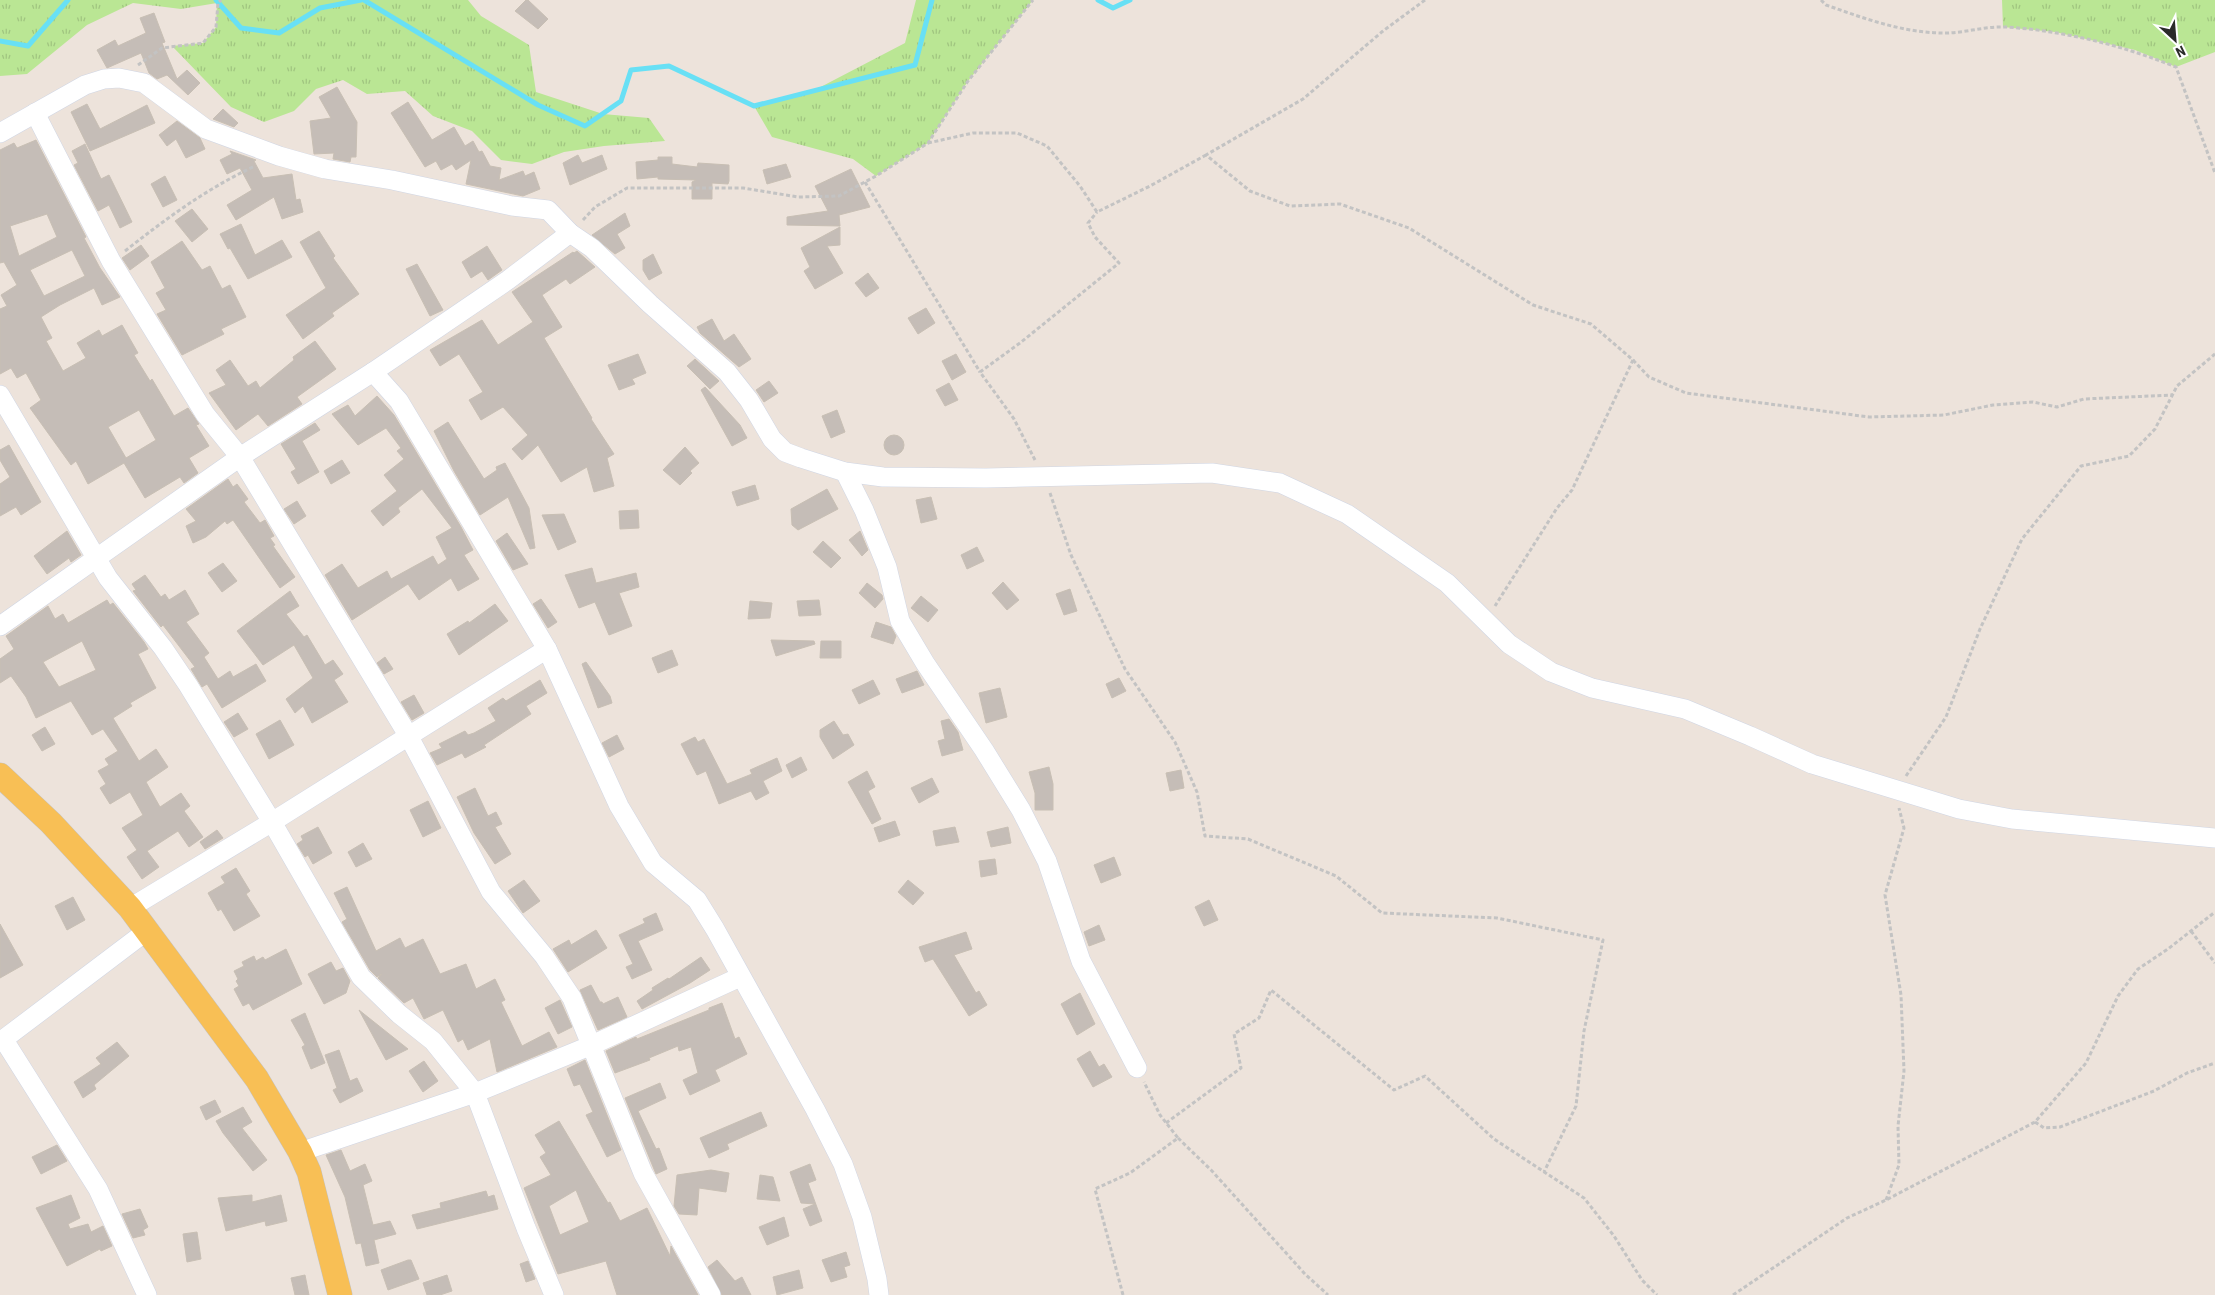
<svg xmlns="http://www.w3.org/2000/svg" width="2215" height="1295" viewBox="0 0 2215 1295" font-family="'Roboto Condensed',sans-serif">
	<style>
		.grass { fill: url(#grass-tufts) }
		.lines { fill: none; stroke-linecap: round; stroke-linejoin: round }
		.stream { stroke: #68e0f5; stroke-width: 5 }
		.building { fill: #c5bdb7; stroke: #c8bfb4; fill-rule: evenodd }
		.minor-casing { stroke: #d0d6e4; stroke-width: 20 }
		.major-casing { stroke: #c3c3c3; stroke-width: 25 }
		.path { stroke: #c3c3c3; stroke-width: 3; stroke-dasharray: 4 2.5; stroke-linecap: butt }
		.minor { stroke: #fff; stroke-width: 19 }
		.major { stroke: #f8bf55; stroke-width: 24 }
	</style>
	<defs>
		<pattern id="grass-tufts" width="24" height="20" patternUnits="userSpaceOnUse" patternTransform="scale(1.25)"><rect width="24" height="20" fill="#bae694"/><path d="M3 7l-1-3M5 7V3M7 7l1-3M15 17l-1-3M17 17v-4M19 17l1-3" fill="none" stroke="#a0c580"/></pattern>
	</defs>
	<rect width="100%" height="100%" fill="#ede3db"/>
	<g class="grass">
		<path d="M0,0H468L481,16L529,45L536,92L603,114L649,118L665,141L604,146L564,152L532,164L501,160L472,131L433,116L405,91L367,94L343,80L316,89L294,111L264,122L231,107L172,46L203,43L216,27L217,3L181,9L133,3L87,25L27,74L0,76Z"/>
		<path d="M916,0H1033L968,81L928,143L876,176L853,159L772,137L754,106L811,92L905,43Z"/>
		<path d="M2002,0H2215V52L2176,67L2135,50L2055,32L2003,27Z"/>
	</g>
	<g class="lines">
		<g class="stream">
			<path d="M216,0L241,28L279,33L320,8L361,0"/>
			<path d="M364,0L538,105L585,126L621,101L631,70L669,66L754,106L915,65L932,0"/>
			<path d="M1098,0L1113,8L1130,0"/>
			<path d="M0,41L28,46L68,0"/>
		</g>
	</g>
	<g class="building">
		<path d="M526,0H528L548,19L538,29L515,11Z"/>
		<path d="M154,13L165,42L162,43L177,79L187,70L200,83L188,95L167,75L157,79L149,73L141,53L107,68L97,50L115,40L118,46L146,33L140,18Z"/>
		<path d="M337,87L357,122L356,157H351L350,162L333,159L334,153L314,154L310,121L331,118L319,97Z"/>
		<path d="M408,102L432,140L454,127L465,146L473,141L479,152L482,151L490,166L501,168L499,180L523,171L525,176L534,172L540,189L523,196L466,184L471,160L456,170L452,164L441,170L436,161L425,167L391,113Z"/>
		<path d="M87,104L100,129L147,105L155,123L90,151L71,112Z"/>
		<path d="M223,109L238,123L234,127L213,119Z"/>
		<path d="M177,121L200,138L205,149L186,158L176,139L167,146L159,135Z"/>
		<path d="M36,140L86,237L84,238L100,268L120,297L102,305L94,288L60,305L41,317L52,338L46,341L63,371L86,358L77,343L99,330L102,336L122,325L138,353L134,355L150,381L152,379L174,416L188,408L199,424L196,425L209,446L189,458L198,473L184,483L180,477L145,498L124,463L88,484L76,461L71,465L30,408L41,400L26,373L17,378L11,368L0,374V309L7,306L1,295L17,285L4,262L0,263V150L14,143L17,148ZM47,214L57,237L19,256L10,226ZM72,250L85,276L44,296L30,270ZM139,410L156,440L126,458L108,427Z"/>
		<path d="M85,144L101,179L109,175L132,222L120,228L109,205L98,211L74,165L78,163L72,151Z"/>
		<path d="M230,151L256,160L254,161L263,178L292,174L296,200L300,199L303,212L282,219L274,197L236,220L227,205L252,190L240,168L227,174L220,160L232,154Z"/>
		<path d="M578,155L582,163L602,155L607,169L570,185L563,163Z"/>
		<path d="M658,157H672V164L697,167L698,163L729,165V181L728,184L712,183V199H692V182L696,180L658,179V177L637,179L636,162L658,160Z"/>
		<path d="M786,164L791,177L767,184L763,170Z"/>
		<path d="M851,169L870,207L839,215L840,226L787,225V217L828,211L815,186Z"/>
		<path d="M165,176L177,200L163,207L151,184Z"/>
		<path d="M192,209L208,229L192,242L175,221Z"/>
		<path d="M625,213L630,226L617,234L625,248L615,254L592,235Z"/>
		<path d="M241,224L255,255L282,240L292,257L248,279L230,248L228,249L220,234Z"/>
		<path d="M840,227V245L827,246L843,273L815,289L804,271L810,267L801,248Z"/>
		<path d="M319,231L335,256L333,258L359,294L332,313L334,316L303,339L286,315L326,288L300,242Z"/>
		<path d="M182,241L202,270L210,266L222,289L230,285L246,317L221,329L224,334L182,355L157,314L166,310L156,293L165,288L151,262Z"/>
		<path d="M141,245L149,256L130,270L122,258Z"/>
		<path d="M487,246L502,270L488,280L482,271L471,278L462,262Z"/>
		<path d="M577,251L595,267L570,284L566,279L542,295L562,327L544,338L592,418L591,419L614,454L607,458L614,486L594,492L587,467L561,482L538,445L522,460L512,449L528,435L503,407L481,420L469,400L483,392L459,354L440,366L430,350L482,320L498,345L533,322L512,292L573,252L574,253Z"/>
		<path d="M653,254L662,273L649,280L643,270V260Z"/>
		<path d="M417,264L443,310L430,316L406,269Z"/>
		<path d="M868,273L879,288L866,297L855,283Z"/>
		<path d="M926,308L935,323L918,334L908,318Z"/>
		<path d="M712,319L724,341L734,334L751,359L739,367L700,333L697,327Z"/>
		<path d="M315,341L336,369L297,397L302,404L268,426L258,414L236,430L209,393L226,385L216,370L230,360L248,386L256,381L260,388L294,360L293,357Z"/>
		<path d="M638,354L646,373L632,379L635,384L619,390L608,365Z"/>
		<path d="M956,354L966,372L952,380L942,361Z"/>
		<path d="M695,359L719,381L710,389L687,366Z"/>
		<path d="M769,381L778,393L764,402L756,390Z"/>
		<path d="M949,383L958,400L945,406L936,390Z"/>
		<path d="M705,387L740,425L747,438L732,446L701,390Z"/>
		<path d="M377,396L394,415L461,527L473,550L464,555L479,579L458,591L451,578L419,600L408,584L352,620L325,575L342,564L358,588L387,571L391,579L433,556L438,565L447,559L436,537L452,528L422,489L398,508L400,512L383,526L371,511L397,491L384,475L404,459L397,451L401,448L386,428L358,445L332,414L348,405L355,416Z"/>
		<path d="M837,410L845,432L831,438L822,416Z"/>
		<path d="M448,422L484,479L497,470L496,467L505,463L529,508L535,548L530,549L508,497L480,515L454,471L434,431Z"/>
		<path d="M315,423L320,430L302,441L319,472L298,484L291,472L296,469L281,444Z"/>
		<circle cx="894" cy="445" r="10"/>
		<path d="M9,445L41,502L21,515L16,507L0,516V484L10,477L0,460V450Z"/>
		<path d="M685,447L699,463L690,471L692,473L680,485L663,470Z"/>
		<path d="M342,460L350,473L331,484L324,471Z"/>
		<path d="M228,479L233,487L237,484L248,499L244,502L260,523L265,520L274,536L270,538L275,545L273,546L295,577L280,588L233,520L227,524L225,521L206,537L193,543L186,526L196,521L186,509Z"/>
		<path d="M755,485L759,499L737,506L732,492Z"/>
		<path d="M827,489L838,509L798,530L792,525L791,509Z"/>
		<path d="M931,497L937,519L921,523L916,500Z"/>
		<path d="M297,501L306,516L294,524L284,509Z"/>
		<path d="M638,510L639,528L620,529L619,511Z"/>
		<path d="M564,514L576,542L558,550L542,515Z"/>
		<path d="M67,531L81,555L71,562L69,558L47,574L34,556Z"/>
		<path d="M860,531L868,550L862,556L849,540Z"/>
		<path d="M507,533L528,564L513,570L496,541Z"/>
		<path d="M823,541L841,558L831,568L813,552Z"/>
		<path d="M977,547L984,561L967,569L961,555Z"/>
		<path d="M223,563L237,581L222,592L208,573Z"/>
		<path d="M592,568L596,583L636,573L639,587L619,593L632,626L609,635L595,602L579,608L565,575Z"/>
		<path d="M145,575L161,597L165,594L169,600L185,590L199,614L186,622L209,653L204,657L218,679L230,671L233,677L256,664L266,681L222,708L207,684L202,687L191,669L195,667L163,625L161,627L133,591L136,590L132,584Z"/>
		<path d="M1003,582L1019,600L1007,610L992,593Z"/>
		<path d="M867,583L882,595L883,599L875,608L859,593Z"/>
		<path d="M1070,589L1077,611L1064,615L1056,594Z"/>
		<path d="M290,591L299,606L286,614L304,637L307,635L325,665L333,660L343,674L334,680L348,702L312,723L303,706L295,713L286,699L313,678L294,645L263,665L237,631Z"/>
		<path d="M921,596L938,610L928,622L911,608Z"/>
		<path d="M541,599L557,622L548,628L533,604Z"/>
		<path d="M107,600L110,605L113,603L144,642L148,649L138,654L156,688L130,703L132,706L113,718L139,761L156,749L168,767L146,782L160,807L181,793L190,806L184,811L203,837L189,847L178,831L147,851L159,867L142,879L127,857L137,850L122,828L143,815L130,792L110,804L100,788L106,784L98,771L109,765L105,759L118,751L103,729L92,735L71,701L36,718L26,697L11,676L0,683V659L14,649L6,636L48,606L55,619L63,614L68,623ZM82,641L96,670L59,687L43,662Z"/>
		<path d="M819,600L821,615L799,616L797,601Z"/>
		<path d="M750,601L772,603L770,618L748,619Z"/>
		<path d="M495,604L508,621L459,655L447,634L468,621L469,623Z"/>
		<path d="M876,622L891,627L896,636L893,644L871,637Z"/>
		<path d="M771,640L814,641L815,644L776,656Z"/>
		<path d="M821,641H841V658H820Z"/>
		<path d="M672,650L678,665L658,673L652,658Z"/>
		<path d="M385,657L393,669L384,674L377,663Z"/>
		<path d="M586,662L610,696L612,703L598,708L582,664Z"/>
		<path d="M917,671L924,685L902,693L896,679Z"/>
		<path d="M1119,678L1126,691L1112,698L1106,684Z"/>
		<path d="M540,680L547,693L526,706L531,714L484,745L486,747L465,758L462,753L437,765L430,753L442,748L439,744L465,731L468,735L474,733L496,721L488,708L503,698L506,701Z"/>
		<path d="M873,680L880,694L859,704L852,690Z"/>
		<path d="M1000,688L1007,717L986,723L979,693Z"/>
		<path d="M414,695L424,713L412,720L401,702Z"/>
		<path d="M238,713L248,729L234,737L224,722Z"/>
		<path d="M949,719L958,732L963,750L942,756L938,741L945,739L941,721Z"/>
		<path d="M280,720L294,745L269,759L256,734Z"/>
		<path d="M834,721L843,735L848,734L854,745L833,759L820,737V730Z"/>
		<path d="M45,727L55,744L42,751L32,735Z"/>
		<path d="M617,735L624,749L609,757L602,743Z"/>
		<path d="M695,737L698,742L704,739L727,784L752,774L750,770L777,758L782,771L763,781L769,793L756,800L751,791L719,804L706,771L697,775L681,744Z"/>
		<path d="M801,757L807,770L792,778L786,765Z"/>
		<path d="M1049,767L1053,784V810H1035V793L1029,772Z"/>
		<path d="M1181,770L1184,788L1170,791L1166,773Z"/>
		<path d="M867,771L875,787L868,791L881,819L872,824L848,782Z"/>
		<path d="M932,778L939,792L919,803L911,788Z"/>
		<path d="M475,788L488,816L496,812L502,824L495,827L511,854L495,864L474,833L457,797Z"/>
		<path d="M428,801L441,828L423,837L410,810Z"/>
		<path d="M895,821L900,835L879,842L874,828Z"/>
		<path d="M318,827L332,853L313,864L308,855L305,857L297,844L303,840L301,836Z"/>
		<path d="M955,827L959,842L936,846L933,831Z"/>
		<path d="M1008,827L1011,843L991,847L987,832Z"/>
		<path d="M217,830L223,838L205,849L200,842Z"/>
		<path d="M363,843L372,859L356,867L348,852Z"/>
		<path d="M1114,857L1121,875L1101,883L1094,865Z"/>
		<path d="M995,859L997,874L981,877L979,861Z"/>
		<path d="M236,868L250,891L246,894L260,916L234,931L221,909L218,911L208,893L225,883L221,877Z"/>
		<path d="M524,880L540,901L523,913L508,891Z"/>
		<path d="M908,880L924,893L913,905L898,892Z"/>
		<path d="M347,887L376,951L400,938L405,948L423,939L440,974L466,964L476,989L495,979L505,1000L501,1002L522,1046L549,1032L557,1047L497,1072L490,1039L468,1050L463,1039L458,1042L443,1010L424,1019L413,998L404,1003L378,978L382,974L377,977L370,970L342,922L347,919L334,893Z"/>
		<path d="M73,897L85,920L67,930L55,906Z"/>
		<path d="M1209,900L1218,920L1204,926L1195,907Z"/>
		<path d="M656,913L663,930L638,941L652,970L632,979L626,967L633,964L619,935L645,923L643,919Z"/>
		<path d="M0,924L23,965L0,978Z"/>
		<path d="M1099,925L1105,940L1089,946L1084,932Z"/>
		<path d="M596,930L607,948L568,972L553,949L569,940L571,945Z"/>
		<path d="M966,932L972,949L954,955L976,993L979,991L987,1005L969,1016L933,959L925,962L919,947Z"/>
		<path d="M286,949L302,984L253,1010L249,1003L243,1006L234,989L239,986L236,981L238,979L234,971L244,966L242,962L254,956L256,961L263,957L265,960Z"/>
		<path d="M701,957L710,970L690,983L642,1009L637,1001L653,990L652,988L668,978L669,979Z"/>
		<path d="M331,962L336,971L343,968L350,981L346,993L324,1004L308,974Z"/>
		<path d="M591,985L600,1002H602L603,1004L618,997L627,1017L598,1030L580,990Z"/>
		<path d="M1080,993L1095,1024L1077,1035L1061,1004Z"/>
		<path d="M560,1000L572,1027L558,1034L545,1008Z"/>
		<path d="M722,1003L735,1039L739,1037L747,1054L715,1070L720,1081L690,1095L683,1080L698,1073L691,1047L679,1051L678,1046L649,1058L650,1060L615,1073L606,1051L636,1037L637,1039L709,1010V1008Z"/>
		<path d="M359,1010L408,1049L386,1060Z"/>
		<path d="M305,1013L325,1063L311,1069L302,1047L305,1045L291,1020Z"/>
		<path d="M117,1042L129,1056L94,1085L96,1089L83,1098L74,1082L101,1064L96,1058Z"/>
		<path d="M339,1050L350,1081L357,1078L363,1091L340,1103L333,1090L337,1088L325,1055Z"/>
		<path d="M1090,1051L1099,1067L1104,1064L1112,1077L1093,1087L1077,1059Z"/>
		<path d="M585,1060L621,1150L607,1157L586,1115L593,1112L580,1084L574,1086L567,1069Z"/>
		<path d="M424,1061L438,1081L423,1092L409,1071Z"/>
		<path d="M660,1083L666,1098L638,1111L656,1149L659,1148L667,1169L656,1174L625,1098Z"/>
		<path d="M215,1100L221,1112L206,1120L200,1107Z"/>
		<path d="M243,1107L252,1122L242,1128L267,1160L253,1171L223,1133L216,1121Z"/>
		<path d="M761,1112L767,1126L727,1144L729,1149L709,1158L700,1138Z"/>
		<path d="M559,1121L608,1203L610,1202L620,1221L647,1208L670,1256L671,1246L698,1295H617L606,1261L558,1274L524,1188L551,1175L540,1157L546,1153L535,1135ZM576,1190L589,1222L560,1235L549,1206Z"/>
		<path d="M57,1145L67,1161L41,1174L32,1157Z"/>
		<path d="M341,1150L350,1171L365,1164L372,1181L363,1185L373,1225L390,1221L396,1234L374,1240L379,1263L366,1266L361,1243L356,1244L345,1197L326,1155Z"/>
		<path d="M810,1164L816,1180L808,1183L822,1221L810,1226L803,1209L815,1204L801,1203L790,1172Z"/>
		<path d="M711,1170L729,1173L726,1192L699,1188L697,1215L679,1214L674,1206L677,1175Z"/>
		<path d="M760,1175L773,1177L780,1201L757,1199Z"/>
		<path d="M486,1191L488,1197L494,1195L498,1209L417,1229L412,1215L441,1208L440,1203Z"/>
		<path d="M71,1195L80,1218L68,1224L70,1229L88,1224L91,1232L103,1226L112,1246L101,1251L100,1249L67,1266L36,1208Z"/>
		<path d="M252,1195V1202L281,1195L287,1221L266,1226L265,1221L226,1231L218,1198Z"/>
		<path d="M140,1209L148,1227L143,1230L145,1235L133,1238L122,1214Z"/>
		<path d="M784,1217L789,1236L767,1245L759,1227Z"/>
		<path d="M197,1232L201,1259L187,1262L183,1234Z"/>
		<path d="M846,1252L850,1265L844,1267L847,1277L831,1282L822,1260Z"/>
		<path d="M408,1260H411L419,1279L388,1290L381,1270Z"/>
		<path d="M717,1260L735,1281L742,1277L751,1295H722L708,1267Z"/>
		<path d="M528,1261L535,1279L526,1282L520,1264Z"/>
		<path d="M799,1270L803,1288L777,1295L773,1277Z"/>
		<path d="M305,1275L309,1295H295L291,1278Z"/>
		<path d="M447,1275L452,1291L440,1295H427L423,1283Z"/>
	</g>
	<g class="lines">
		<g class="minor-casing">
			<g id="minor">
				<path d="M35,113L111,261L205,414L240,457L408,735L491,892L544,956L572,998L643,1173L711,1295"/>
				<path d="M0,133L85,85L104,79L119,78L144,83L206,129L279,156L325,169L392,180L512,206L548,210L570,233L592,248L650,304L727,372L749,400L772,439L785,452L801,458L845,472L883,477L986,478L1212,473L1280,483L1347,514L1447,583L1509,644L1551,672L1592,688L1685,709L1750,736L1812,764L1959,809L2012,819L2215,838"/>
				<path d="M373,372L399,401L547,649L619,806L653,863L697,900L715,929L815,1109L843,1164L862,1217L877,1279L879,1295"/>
				<path d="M0,395L108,578L163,648L188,685L272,822L361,977L399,1014L433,1041L475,1093L526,1228L554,1295"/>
				<path d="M845,472L864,510L887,567L900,621L925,663L984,750L1021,810L1047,861L1081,961L1137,1068"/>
				<path d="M0,626L240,457L373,372L508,280L570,233"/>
				<path d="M130,908L272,822L547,649"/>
				<path d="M4,1040L98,1189L147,1295"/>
				<path d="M0,1042L148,930"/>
				<path d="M300,1152L475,1093L592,1045L740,977"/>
			</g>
		</g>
		<g class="major-casing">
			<path id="major" d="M0,775L51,823L130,908L257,1079L300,1152L309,1172L340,1295"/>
		</g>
		<g class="path">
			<path d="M1425,0L1383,31L1303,99L1206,155L1250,191L1290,206L1340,204L1409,228L1533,305L1591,324L1633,360L1572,490L1557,508L1495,606"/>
			<path d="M1821,0L1826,5C1866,19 1906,34 1949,33C1968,32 1987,26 2006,27C2065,31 2121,45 2176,67L2215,173"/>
			<path d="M138,65L162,48L203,43L216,27L218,3L221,0"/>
			<path d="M928,143L973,133H1017L1047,146L1080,186L1097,212L1150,186L1206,155"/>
			<path d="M865,182L980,372"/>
			<path d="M583,220L595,207L627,188H743L798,197L839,196L876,176L928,143L968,81L1033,0"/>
			<path d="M125,251C167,218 206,189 255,166"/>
			<path d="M1633,360L1649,377L1686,393L1869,417L1944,415L1993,405L2033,402L2057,407L2084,399L2173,395"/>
			<path d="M1035,460L1014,419L980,372L1020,343L1119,263L1095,237L1088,223L1097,212"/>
			<path d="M1050,493L1071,555L1125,669L1175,742L1197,792L1205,836L1248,839L1336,876L1382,913L1497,918L1603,940L1584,1031L1576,1106L1544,1172"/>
			<path d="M1906,776L1946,717L1980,629L2022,539L2081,466L2129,456L2155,429L2177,386L2215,354"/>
			<path d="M2191,931L2215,963"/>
			<path d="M2035,1122L2044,1128L2060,1127L2154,1091L2187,1073L2215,1063"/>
			<path d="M1166,1123L1241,1068L1234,1034L1259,1018L1271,990L1394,1090L1425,1076L1494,1139L1584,1198L1614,1236L1642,1280L1657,1295"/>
			<path d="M1178,1138L1212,1171L1305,1274L1328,1295"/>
			<path d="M1886,1200L1899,1165L1898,1126L1904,1071L1901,995L1885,895L1904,828L1899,808"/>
			<path d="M1123,1295L1095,1189L1130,1173L1178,1138L1160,1115L1144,1082"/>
			<path d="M1733,1295L1847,1218L1886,1200L2035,1122L2086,1063L2118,996L2138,969L2168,949L2215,912"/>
		</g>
		<use href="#minor" class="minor"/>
		<use href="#major" class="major"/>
	</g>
	<g transform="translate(2175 40) rotate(154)" stroke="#ffffff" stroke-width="4" paint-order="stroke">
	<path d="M0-4L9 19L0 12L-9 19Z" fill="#2a2a2a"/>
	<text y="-8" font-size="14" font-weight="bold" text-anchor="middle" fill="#2a2a2a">N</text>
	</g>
</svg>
